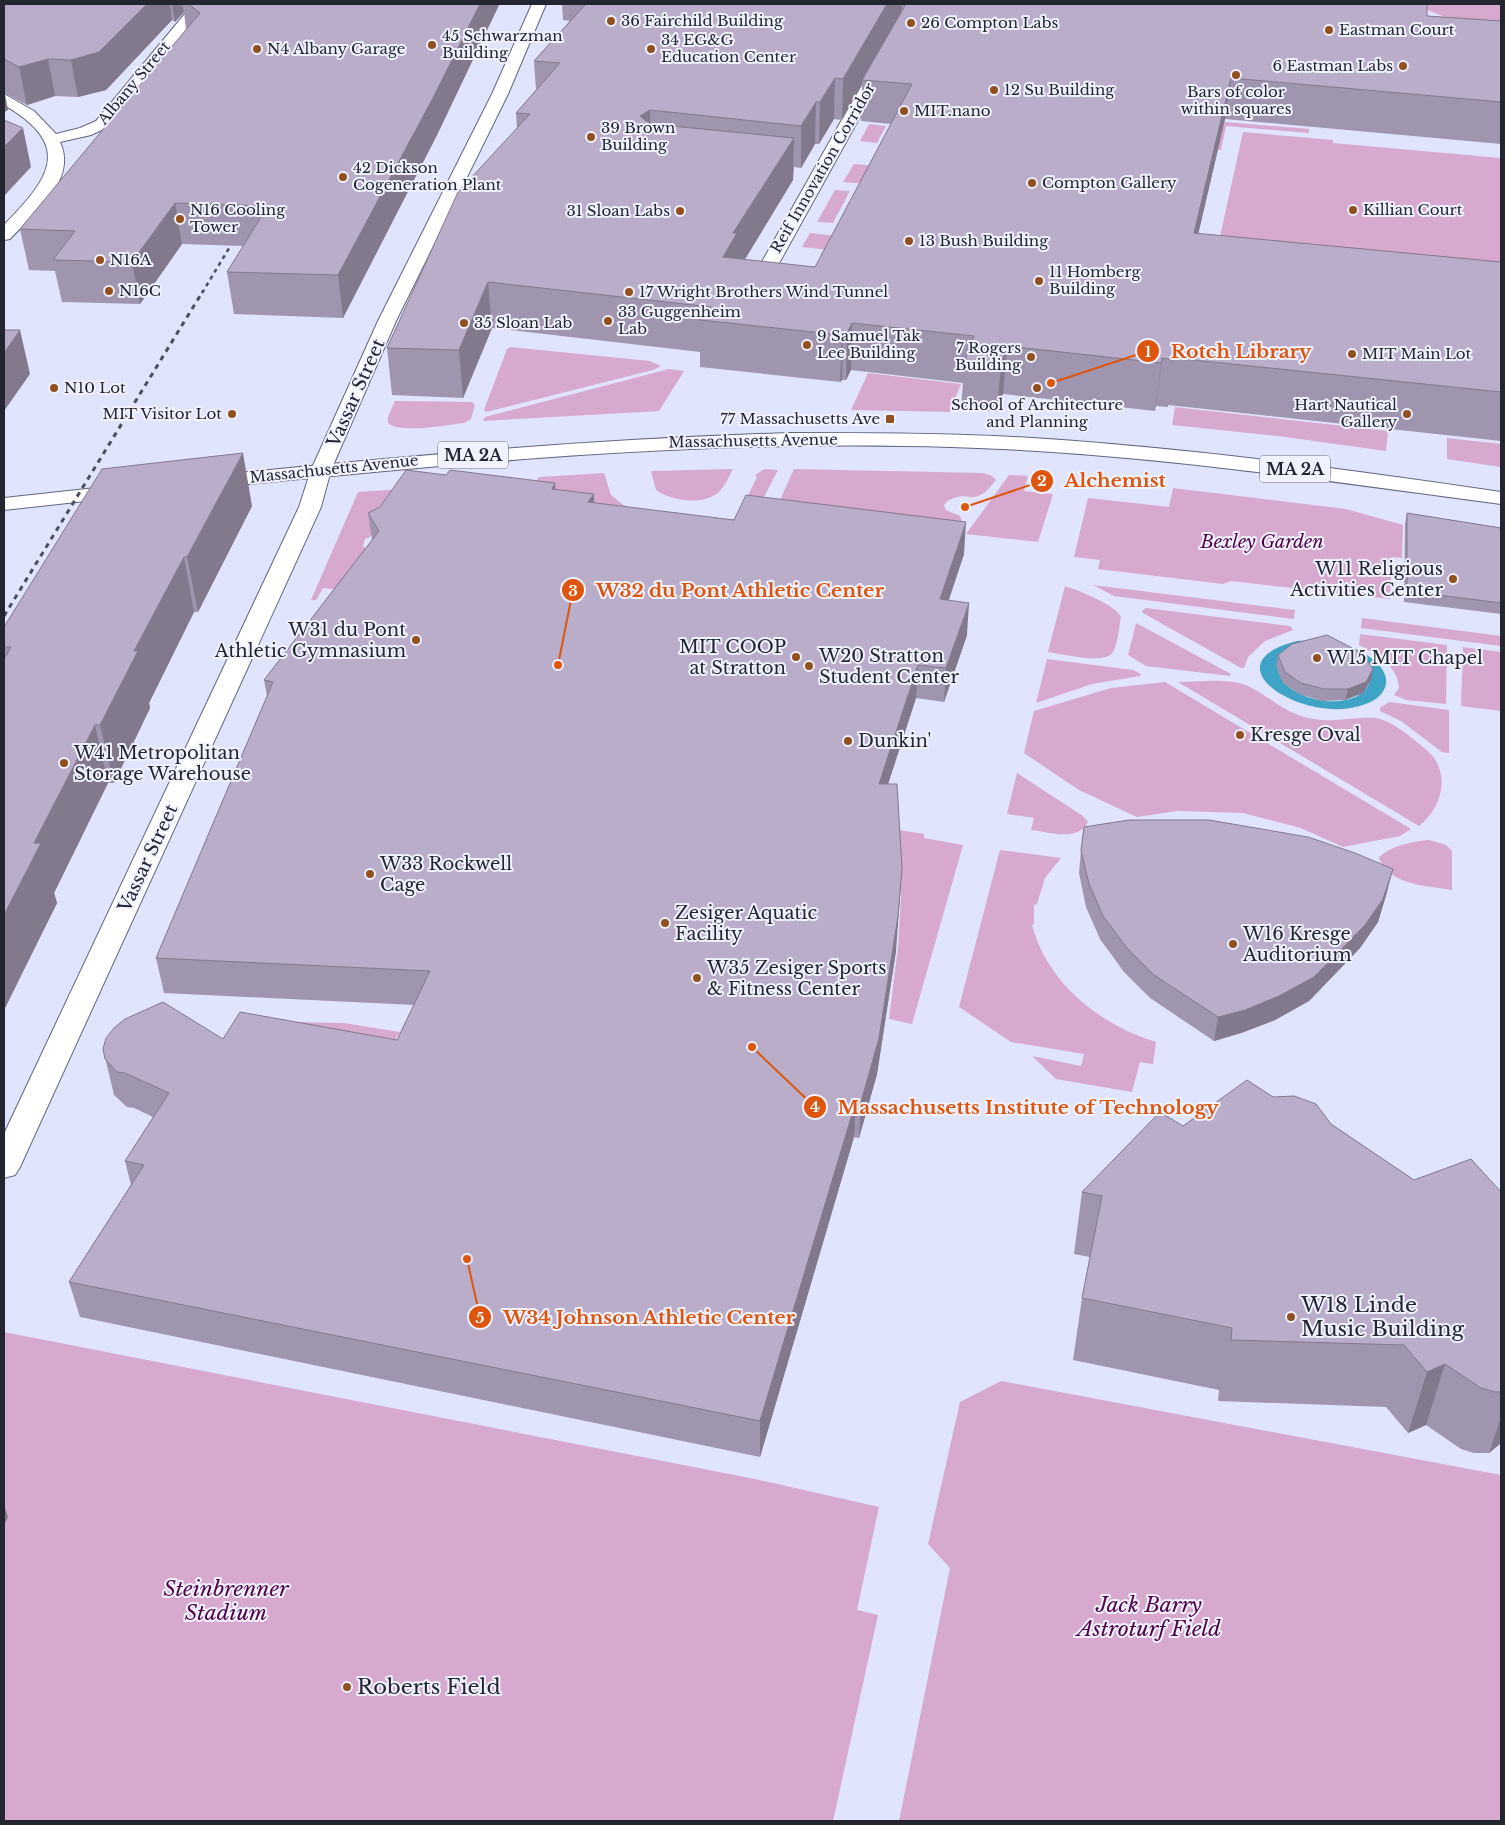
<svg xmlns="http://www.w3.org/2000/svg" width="1505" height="1825" viewBox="0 0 1505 1825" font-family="'Libre Baskerville',serif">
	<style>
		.green { fill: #d7a9cf }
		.water { fill: #3ea3c4; fill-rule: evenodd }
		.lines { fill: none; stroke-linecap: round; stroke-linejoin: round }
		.pedestrian-casing { stroke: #626681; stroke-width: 2 }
		.secondary-casing { stroke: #626681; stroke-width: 2 }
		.primary-casing { stroke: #626681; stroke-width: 2 }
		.pedestrian { fill: #fff; fill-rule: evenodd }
		.secondary { fill: #fff; fill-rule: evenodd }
		.primary { fill: #fff; fill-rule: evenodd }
		.rail-far1 { stroke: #4c4f5e; stroke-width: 2.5; stroke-dasharray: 4 4; stroke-linecap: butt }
		.rail { stroke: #4c4f5e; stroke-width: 3; stroke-dasharray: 5 5; stroke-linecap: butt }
		.wall { fill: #a095ae; fill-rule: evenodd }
		.shaded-wall { fill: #82798d }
		.building { fill: #baadca; stroke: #82798d }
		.poi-dot { fill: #92501e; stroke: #f0f2ff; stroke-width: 2 }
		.labels { text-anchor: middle; stroke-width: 4; stroke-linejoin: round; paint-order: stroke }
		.far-poi-label { font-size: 15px; fill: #232531; stroke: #f0f2ff; text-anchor: start }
		.far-street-label { font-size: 15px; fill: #232531; stroke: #f0f2ff }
		.shield { fill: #f0f2ff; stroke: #60626f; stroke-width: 1 }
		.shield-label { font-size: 16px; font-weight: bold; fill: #232531 }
		.street-label { font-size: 18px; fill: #232531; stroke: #f0f2ff }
		.park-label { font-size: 18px; font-style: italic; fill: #50014a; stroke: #f0f2ff }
		.poi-label { font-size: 18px; fill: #232531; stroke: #f0f2ff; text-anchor: start }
		.near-poi-label { font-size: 21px; fill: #232531; stroke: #f0f2ff; text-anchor: start }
		.near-park-label { font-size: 21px; font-style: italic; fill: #50014a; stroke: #f0f2ff }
		.leader { fill: none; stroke: #de560e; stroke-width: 2 }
		.callout-dot { fill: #de560e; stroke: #f0f2ff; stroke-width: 2 }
		.mark-label { font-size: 15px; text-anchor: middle; font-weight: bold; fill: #fff }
		.callout-label { font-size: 19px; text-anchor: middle; font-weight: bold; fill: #de560e; stroke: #f0f2ff; stroke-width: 4; stroke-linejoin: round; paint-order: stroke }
	</style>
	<rect width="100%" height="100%" fill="#e0e4fd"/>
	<g class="green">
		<path d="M1412,4H1501V39Z"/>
		<path d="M1213,121L1309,129V133L1226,126L1221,150L1207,149Z"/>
		<path d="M869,124L886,126L877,143L860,141Z"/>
		<path d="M1243,132L1333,140V143L1501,158V296L1213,268Z"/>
		<path d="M854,164L877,166L867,184L843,182Z"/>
		<path d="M835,190L850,191L833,223L817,222Z"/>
		<path d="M810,233L837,236L830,250L802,247Z"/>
		<path d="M510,347L650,361L661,366L653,370L486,412L484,410L507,349Z"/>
		<path d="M669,369L684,371L659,411L483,421L485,417Z"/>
		<path d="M868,373L961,384L950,412L851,410Z"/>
		<path d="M395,401L472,402L475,405L471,419L464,423C447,425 400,434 388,423V417Z"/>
		<path d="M1175,407L1388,431L1386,451L1278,436L1172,425Z"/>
		<path d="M1447,438L1501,444V467L1447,459Z"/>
		<path d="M733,469C729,477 725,486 719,492C703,506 671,501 656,490L651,471Z"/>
		<path d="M765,469L778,470L757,510L742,508L757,477L755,475Z"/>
		<path d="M794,469L983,473L992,476L996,480C972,511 972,487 947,501L944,505L946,510L960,516L963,524L775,511Z"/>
		<path d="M604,473L611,495L634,513L523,499L539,477Z"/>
		<path d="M1009,475L1028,476L1024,491L1053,494L1038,542L966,534Z"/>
		<path d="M497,483L365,539L363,546L367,549L343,590L323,588L316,600H311L358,492Z"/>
		<path d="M1173,488L1346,509L1403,525L1402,558L1392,557L1390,599L1231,581L1223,584L1098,569L1100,560L1074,557L1088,498L1169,507Z"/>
		<path d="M1093,585L1295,610L1294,619L1114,596Z"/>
		<path d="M1065,586C1078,590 1116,605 1121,617C1119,627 1118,643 1113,652C1105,665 1062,654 1048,652Z"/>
		<path d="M1146,608L1290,626L1293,630L1265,641L1248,657L1244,668H1241L1143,613L1142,611Z"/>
		<path d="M1362,618L1501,636V646L1361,628Z"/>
		<path d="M1136,623L1231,674L1230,676L1146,666L1128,655Z"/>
		<path d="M1360,634L1447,645L1446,704L1406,700L1394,695L1399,688C1397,664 1377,655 1359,645Z"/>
		<path d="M1463,647L1501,652V711L1461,706Z"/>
		<path d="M1047,659L1133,670L1141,674L1140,676L1092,684L1036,703Z"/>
		<path d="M1165,682L1411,829L1400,836L1343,847L1301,828L1243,813L1177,811L1137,817L1079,790L1024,753L1034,711L1111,688Z"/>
		<path d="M1178,682C1200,682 1230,677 1250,687C1275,700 1283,713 1314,719C1335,723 1354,716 1375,718C1388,720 1402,730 1412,738C1419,744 1429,751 1434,758C1450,782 1439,810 1419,826Z"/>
		<path d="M1389,702L1449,710V753L1442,752L1401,721L1380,711V708Z"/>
		<path d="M1017,773L1083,816L1088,822C1078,842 1049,832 1031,830L1034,818L1007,814Z"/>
		<path d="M899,830L924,834V838L963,845L912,1024L889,1019L898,947L901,898Z"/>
		<path d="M1429,840L1446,845L1452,851V890C1428,886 1387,885 1379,857C1391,846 1413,841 1429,840Z"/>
		<path d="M1000,850L1061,858L1045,878L1037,904L1034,905V924L1032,925C1048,984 1099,1024 1156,1042L1153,1064L1140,1062L1132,1092L1056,1079L1032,1056L1081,1066L1084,1054L1011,1042L959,1007Z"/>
		<path d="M254,1021L344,1023L400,1032L381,1062Z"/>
		<path d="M4,1332L755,1479L879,1507L857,1610L878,1615L833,1821H4Z"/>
		<path d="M1001,1381L1501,1475V1821H899L950,1568L928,1544L960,1402Z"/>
	</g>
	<path class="water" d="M1297,641C1312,640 1331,642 1346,646C1364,650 1398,671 1382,693C1376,701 1365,705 1355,707C1298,721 1209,663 1297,641ZM1278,669L1370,681C1360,715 1283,703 1278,669Z"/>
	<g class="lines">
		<g class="pedestrian-casing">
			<path id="pedestrian" d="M879,63L887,68L772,276L769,280H757L754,276L871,68Z"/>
		</g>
		<g class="secondary-casing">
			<g id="secondary">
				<path d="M193,4H207L108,127L91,135L60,142C78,181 33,214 10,239L4,240V225C49,179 75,146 4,105V94L34,111L56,134L80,128L96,121Z"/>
				<path d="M532,4H546L508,94L396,321L331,470L321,507L20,1167L15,1175L4,1178V1134L299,507L311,470L378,321L492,94Z"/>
			</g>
		</g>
		<g class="primary-casing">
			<g id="primary">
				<path d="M790,433C871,433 951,433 1032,438C1189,448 1345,469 1501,492V504C1318,480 1136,452 951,447C703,439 456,463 210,488L203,486L199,482L203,478L210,476C403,456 596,439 790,433Z"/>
				<path d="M123,485L131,486L134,491L131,496L4,510V498Z"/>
			</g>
		</g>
		<use href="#pedestrian" class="pedestrian"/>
		<use href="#secondary" class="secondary"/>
		<use href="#primary" class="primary"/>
		<path class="rail-far1" d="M202,293L231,245"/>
		<path class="rail" d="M4,616L203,291"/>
	</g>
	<g class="wall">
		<path d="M4,4H499V5L437,135L343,318L234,314L227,272L243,246L182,244L140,304L62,302L55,271L29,270L20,229L186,30L184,12L175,22L172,20L106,90L78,97L55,96L27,105L4,93L8,110L4,112Z"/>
		<path d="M562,4H1427V16L1501,21V144L1225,119L1198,234L1501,262V441L1168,405V407L1156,406L1155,411L1003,394L997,412L961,407L963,383L851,370L846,380H842L840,382L700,367V352L492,328L463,398L392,395L387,348L517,128L516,113L536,90L534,61L570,21L563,20ZM862,85L861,121L891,124L815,267L744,260L793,180L794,167L801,168L815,144H819L834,119L842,120Z"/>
		<path d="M555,489L594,503L964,554L949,600L967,635L944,702L916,698L888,784L896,951L877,1074L859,1138L854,1137L760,1457L80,1317L69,1282L131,1185L125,1161L153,1117L134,1108L127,1107L114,1095L103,1049L223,1039L397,1040L414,1005L164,993L156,958L267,696L264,680L372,540L368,513Z"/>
		<path d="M252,506L198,612H194L149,703L150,708L114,783H108L54,893L57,903L4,1010V627Z"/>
		<path d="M1407,513L1501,528V614L1404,602L1405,524Z"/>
		<path d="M1278,655L1371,680L1363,693L1345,700L1322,701L1299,694L1283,683L1276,666Z"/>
		<path d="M1081,850L1387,892L1378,922L1360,948L1309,1001L1275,1020L1241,1033L1214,1041L1150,998L1124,972L1100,939L1086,907L1079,873Z"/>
		<path d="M1273,1097L1331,1124L1414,1180L1501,1192V1443L1489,1453H1474L1461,1449L1426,1425L1408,1433L1386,1407L1218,1401L1219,1390L1073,1360L1082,1298L1090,1257L1074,1254L1082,1192L1183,1126Z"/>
	</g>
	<g class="shaded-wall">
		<path d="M147,4H170L172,20L106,90L78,97L71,60Z"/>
		<path d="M172,4H182L184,12L175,22Z"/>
		<path d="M480,4H499V5L437,135L343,318L338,275Z"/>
		<path d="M887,4H902L901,28L862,80V85L842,120L843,79Z"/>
		<path d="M48,59L55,96L27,105L19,67Z"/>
		<path d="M835,78L834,119L819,144L820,102Z"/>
		<path d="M1231,78L1225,119L1188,278L1194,233Z"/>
		<path d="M4,89L8,110L4,112Z"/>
		<path d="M816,102L815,144L801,168V126Z"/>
		<path d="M650,110L651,152L640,116Z"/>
		<path d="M23,128L31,167L4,196V147Z"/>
		<path d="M794,138L793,180L738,271L723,257L733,233Z"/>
		<path d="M175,203L182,244L140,304L132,262Z"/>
		<path d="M488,282L492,328L463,398L459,350Z"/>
		<path d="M852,323L851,370L846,380L847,333Z"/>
		<path d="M20,330L30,374L4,411V353Z"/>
		<path d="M843,333L842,380L840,382L842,335Z"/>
		<path d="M1007,346L1003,394L997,412L1001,364Z"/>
		<path d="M1162,358L1156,406L1155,411L1161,363Z"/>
		<path d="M243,453L252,506L198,612L187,557Z"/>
		<path d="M555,483L557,514L552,489Z"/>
		<path d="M594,494L595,525L588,502Z"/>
		<path d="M966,522L964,554L938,631L940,599Z"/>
		<path d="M184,557L194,612L149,703L150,708L114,783L100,725L134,651Z"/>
		<path d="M969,603L967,635L944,702L946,668Z"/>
		<path d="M918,665L916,698L877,818L879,784Z"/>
		<path d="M1373,669L1371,680L1363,693L1345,700L1348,689Z"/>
		<path d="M95,725L108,783L54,893L57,903L4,1010V915L34,843Z"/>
		<path d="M902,868L896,951L877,1074L859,1138L861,1102Z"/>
		<path d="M1393,869L1387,892L1378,922L1360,948L1309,1001L1275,1020L1241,1033L1214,1041L1218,1017Z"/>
		<path d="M856,1101L854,1137L760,1457V1421Z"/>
		<path d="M1445,1364L1426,1425L1408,1433L1427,1372Z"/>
		<path d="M1501,1417V1443L1489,1453Z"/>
		<path d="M4,1505L8,1517L4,1525Z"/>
	</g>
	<g class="building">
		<path d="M4,4H147L99,52L71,60L48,59L19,67L4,59Z"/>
		<path d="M189,4H480L434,96L338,275L227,272L268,206L175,203L132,262L53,260L75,231L20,229L200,13Z"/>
		<path d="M586,4H887L843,79L835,78L820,102H816L801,126L650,110L640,116L650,124L794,138L733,233H737L723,257L815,267L912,84L862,80L906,4H1427V16L1501,21V102L1231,78L1194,233L1501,262V392L1174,358V360L1162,358L1161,363L1007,346L1001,364L965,360L974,336L852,323L847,333H843L842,335L700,320L711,307L488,282L459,350L387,348L458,192L530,114L516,113L560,63L534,61Z"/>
		<path d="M4,120L23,128L4,147Z"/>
		<path d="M4,330H20L4,353Z"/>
		<path d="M243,453L187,557H184L134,651H138L100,725H95L34,843H41L4,915V659L11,647H4V627L102,469Z"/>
		<path d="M406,470L446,475L450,470L555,483L552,489L594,494L588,502L734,520L746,495L966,522L940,599L969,603L946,668L918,665L879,784H897L902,868L898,916L879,1038L861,1102L856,1101L760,1421L69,1282L144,1165L125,1161L169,1093L125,1073L117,1072L105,1059L103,1049L106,1038L114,1028L125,1019L163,1002L223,1039L240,1012L397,1040L430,971L156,958L273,682L264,680L379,531L368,513L380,507Z"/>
		<path d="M1407,513L1501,528V603L1407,591Z"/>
		<path d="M1327,635L1362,653L1373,669L1366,682L1348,689H1324L1301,683L1285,672L1278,655L1292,644Z"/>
		<path d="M1129,820H1209L1308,837L1355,853L1393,869L1383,899L1365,925L1314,977L1279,996L1245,1010L1218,1017L1154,975L1127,948L1103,916L1089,884L1081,850L1084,827Z"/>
		<path d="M1247,1080L1273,1097L1294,1096L1316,1104L1331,1124L1414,1180L1471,1159L1501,1192V1392H1495L1481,1388L1445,1364L1427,1372L1404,1345L1231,1340L1232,1328L1082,1298L1102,1196L1082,1192L1160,1112L1183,1126Z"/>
	</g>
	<g class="poi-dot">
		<circle cx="611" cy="21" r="5"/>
		<circle cx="911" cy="23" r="5"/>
		<circle cx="1329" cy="30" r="5"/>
		<circle cx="432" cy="45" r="5"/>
		<circle cx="257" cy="49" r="5"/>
		<circle cx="651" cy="49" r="5"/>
		<circle cx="1403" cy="66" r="5"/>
		<circle cx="1236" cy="75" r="5"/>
		<circle cx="994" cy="90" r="5"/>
		<circle cx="904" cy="111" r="5"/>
		<circle cx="591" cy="137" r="5"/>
		<circle cx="343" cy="177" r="5"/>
		<circle cx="1032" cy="183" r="5"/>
		<circle cx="1353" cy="210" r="5"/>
		<circle cx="680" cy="211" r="5"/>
		<circle cx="180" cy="219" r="5"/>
		<circle cx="909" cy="241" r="5"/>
		<circle cx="100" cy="260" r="5"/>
		<circle cx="1039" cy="281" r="5"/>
		<circle cx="109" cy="291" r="5"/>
		<circle cx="629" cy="292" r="5"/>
		<circle cx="608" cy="321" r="5"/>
		<circle cx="464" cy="323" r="5"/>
		<circle cx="807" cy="345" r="5"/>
		<circle cx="1352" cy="354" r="5"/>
		<circle cx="1031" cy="357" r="5"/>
		<circle cx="54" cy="388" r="5"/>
		<circle cx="1037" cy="388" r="5"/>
		<circle cx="232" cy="414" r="5"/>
		<circle cx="1407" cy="414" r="5"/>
		<rect x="885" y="414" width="10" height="10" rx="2.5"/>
		<circle cx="1453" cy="579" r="5"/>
		<circle cx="416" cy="640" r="5"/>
		<circle cx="796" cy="657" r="5"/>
		<circle cx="1317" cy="658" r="5"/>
		<circle cx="809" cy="666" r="5"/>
		<circle cx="1240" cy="735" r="5"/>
		<circle cx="848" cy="741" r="5"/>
		<circle cx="64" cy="763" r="5"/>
		<circle cx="370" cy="874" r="5"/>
		<circle cx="665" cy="923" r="5"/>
		<circle cx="1233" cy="944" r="5"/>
		<circle cx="697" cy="978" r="5"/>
		<circle cx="1291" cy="1317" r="5"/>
		<circle cx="347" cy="1687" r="5"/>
	</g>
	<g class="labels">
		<g class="far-poi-label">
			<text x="621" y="26">36 Fairchild Building</text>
			<text x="921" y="28">26 Compton Labs</text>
			<text x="1339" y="35">Eastman Court</text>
			<text x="442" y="41">45 Schwarzman<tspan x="442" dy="17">Building</tspan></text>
			<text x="661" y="45">34 EG&amp;G<tspan x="661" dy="17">Education Center</tspan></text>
			<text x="267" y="54">N4 Albany Garage</text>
			<text x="1393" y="71" text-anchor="end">6 Eastman Labs</text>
			<text x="1004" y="95">12 Su Building</text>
			<text x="1236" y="97" text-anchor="middle">Bars of color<tspan x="1236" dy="17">within squares</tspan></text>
			<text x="914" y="116">MIT.nano</text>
			<text x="601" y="133">39 Brown<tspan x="601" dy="17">Building</tspan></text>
			<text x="353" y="173">42 Dickson<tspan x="353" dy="17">Cogeneration Plant</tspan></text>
			<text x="1042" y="188">Compton Gallery</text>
			<text x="190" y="215">N16 Cooling<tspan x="190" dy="17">Tower</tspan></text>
			<text x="1363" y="215">Killian Court</text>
			<text x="670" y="216" text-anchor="end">31 Sloan Labs</text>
			<text x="919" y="246">13 Bush Building</text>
			<text x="110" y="265">N16A</text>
			<text x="1049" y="277">11 Homberg<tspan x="1049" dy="17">Building</tspan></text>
			<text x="119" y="296">N16C</text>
			<text x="639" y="297">17 Wright Brothers Wind Tunnel</text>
			<text x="618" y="317">33 Guggenheim<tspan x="618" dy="17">Lab</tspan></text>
			<text x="474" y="328">35 Sloan Lab</text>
			<text x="817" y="341">9 Samuel Tak<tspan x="817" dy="17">Lee Building</tspan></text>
			<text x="1021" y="353" text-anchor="end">7 Rogers<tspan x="1021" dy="17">Building</tspan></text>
			<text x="1362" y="359">MIT Main Lot</text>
			<text x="64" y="393">N10 Lot</text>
			<text x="1037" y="410" text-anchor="middle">School of Architecture<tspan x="1037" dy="17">and Planning</tspan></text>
			<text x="1397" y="410" text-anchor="end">Hart Nautical<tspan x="1397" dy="17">Gallery</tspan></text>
			<text x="222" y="419" text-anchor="end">MIT Visitor Lot</text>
			<text x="880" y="424" text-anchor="end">77 Massachusetts Ave</text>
		</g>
		<g class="far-street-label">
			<text transform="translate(134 83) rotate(-50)" y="5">Albany Street</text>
			<text transform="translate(823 168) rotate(-60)" y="5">Reif Innovation Corridor</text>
			<text transform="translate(753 441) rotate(-1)" y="5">Massachusetts Avenue</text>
			<text transform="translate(334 469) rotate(-6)" y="5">Massachusetts Avenue</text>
		</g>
		<g class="shield">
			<rect x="438" y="441.5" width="70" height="27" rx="4"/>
			<rect x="1260" y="455.5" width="70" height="27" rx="4"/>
		</g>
		<g class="shield-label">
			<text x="473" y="461">MA 2A</text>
			<text x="1295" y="475">MA 2A</text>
		</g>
		<g class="street-label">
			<text transform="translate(356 393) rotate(-66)" y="6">Vassar Street</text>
			<text transform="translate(148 858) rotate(-65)" y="6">Vassar Street</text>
		</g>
		<g class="park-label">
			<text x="1262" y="548">Bexley Garden</text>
		</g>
		<g class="poi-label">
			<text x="1443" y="575" text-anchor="end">W11 Religious<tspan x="1443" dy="21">Activities Center</tspan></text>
			<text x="406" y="636" text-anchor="end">W31 du Pont<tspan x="406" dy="21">Athletic Gymnasium</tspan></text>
			<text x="786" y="653" text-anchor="end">MIT COOP<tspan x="786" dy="21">at Stratton</tspan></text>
			<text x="819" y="662">W20 Stratton<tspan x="819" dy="21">Student Center</tspan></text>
			<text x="1327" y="664">W15 MIT Chapel</text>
			<text x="1250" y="741">Kresge Oval</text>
			<text x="858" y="747">Dunkin'</text>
			<text x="74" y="759">W41 Metropolitan<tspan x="74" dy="21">Storage Warehouse</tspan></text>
			<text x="380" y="870">W33 Rockwell<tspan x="380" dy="21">Cage</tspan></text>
			<text x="675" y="919">Zesiger Aquatic<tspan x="675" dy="21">Facility</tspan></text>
			<text x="1243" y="940">W16 Kresge<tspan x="1243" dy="21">Auditorium</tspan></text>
			<text x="707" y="974">W35 Zesiger Sports<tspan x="707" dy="21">&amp; Fitness Center</tspan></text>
		</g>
		<g class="near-poi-label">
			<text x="1301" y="1312">W18 Linde<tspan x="1301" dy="24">Music Building</tspan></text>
			<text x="357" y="1694">Roberts Field</text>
		</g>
		<g class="near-park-label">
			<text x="226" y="1596">Steinbrenner<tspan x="226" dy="24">Stadium</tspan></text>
			<text x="1149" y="1612">Jack Barry<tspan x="1149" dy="24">Astroturf Field</tspan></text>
		</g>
	</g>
	<path class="leader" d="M1051 383L1148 351M965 507L1042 481M558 665L573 590M752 1047L815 1107M467 1259L480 1317"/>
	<g class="callout-dot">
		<circle cx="1051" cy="383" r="5"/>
		<circle cx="965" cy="507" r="5"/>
		<circle cx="558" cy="665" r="5"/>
		<circle cx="752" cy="1047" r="5"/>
		<circle cx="467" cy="1259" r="5"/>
		<circle cx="1148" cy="351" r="12"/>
		<circle cx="1042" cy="481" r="12"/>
		<circle cx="573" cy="590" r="12"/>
		<circle cx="815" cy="1107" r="12"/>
		<circle cx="480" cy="1317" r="12"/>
	</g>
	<g class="mark-label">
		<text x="1148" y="357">1</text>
		<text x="1042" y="486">2</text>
		<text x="573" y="596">3</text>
		<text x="815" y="1112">4</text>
		<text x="480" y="1323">5</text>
	</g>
	<g class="callout-label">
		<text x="1241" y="358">Rotch Library</text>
		<text x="1115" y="487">Alchemist</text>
		<text x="740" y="597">W32 du Pont Athletic Center</text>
		<text x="1028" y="1114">Massachusetts Institute of Technology</text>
		<text x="649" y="1324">W34 Johnson Athletic Center</text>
	</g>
	<rect width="1505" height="1825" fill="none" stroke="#232531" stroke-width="10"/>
</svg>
